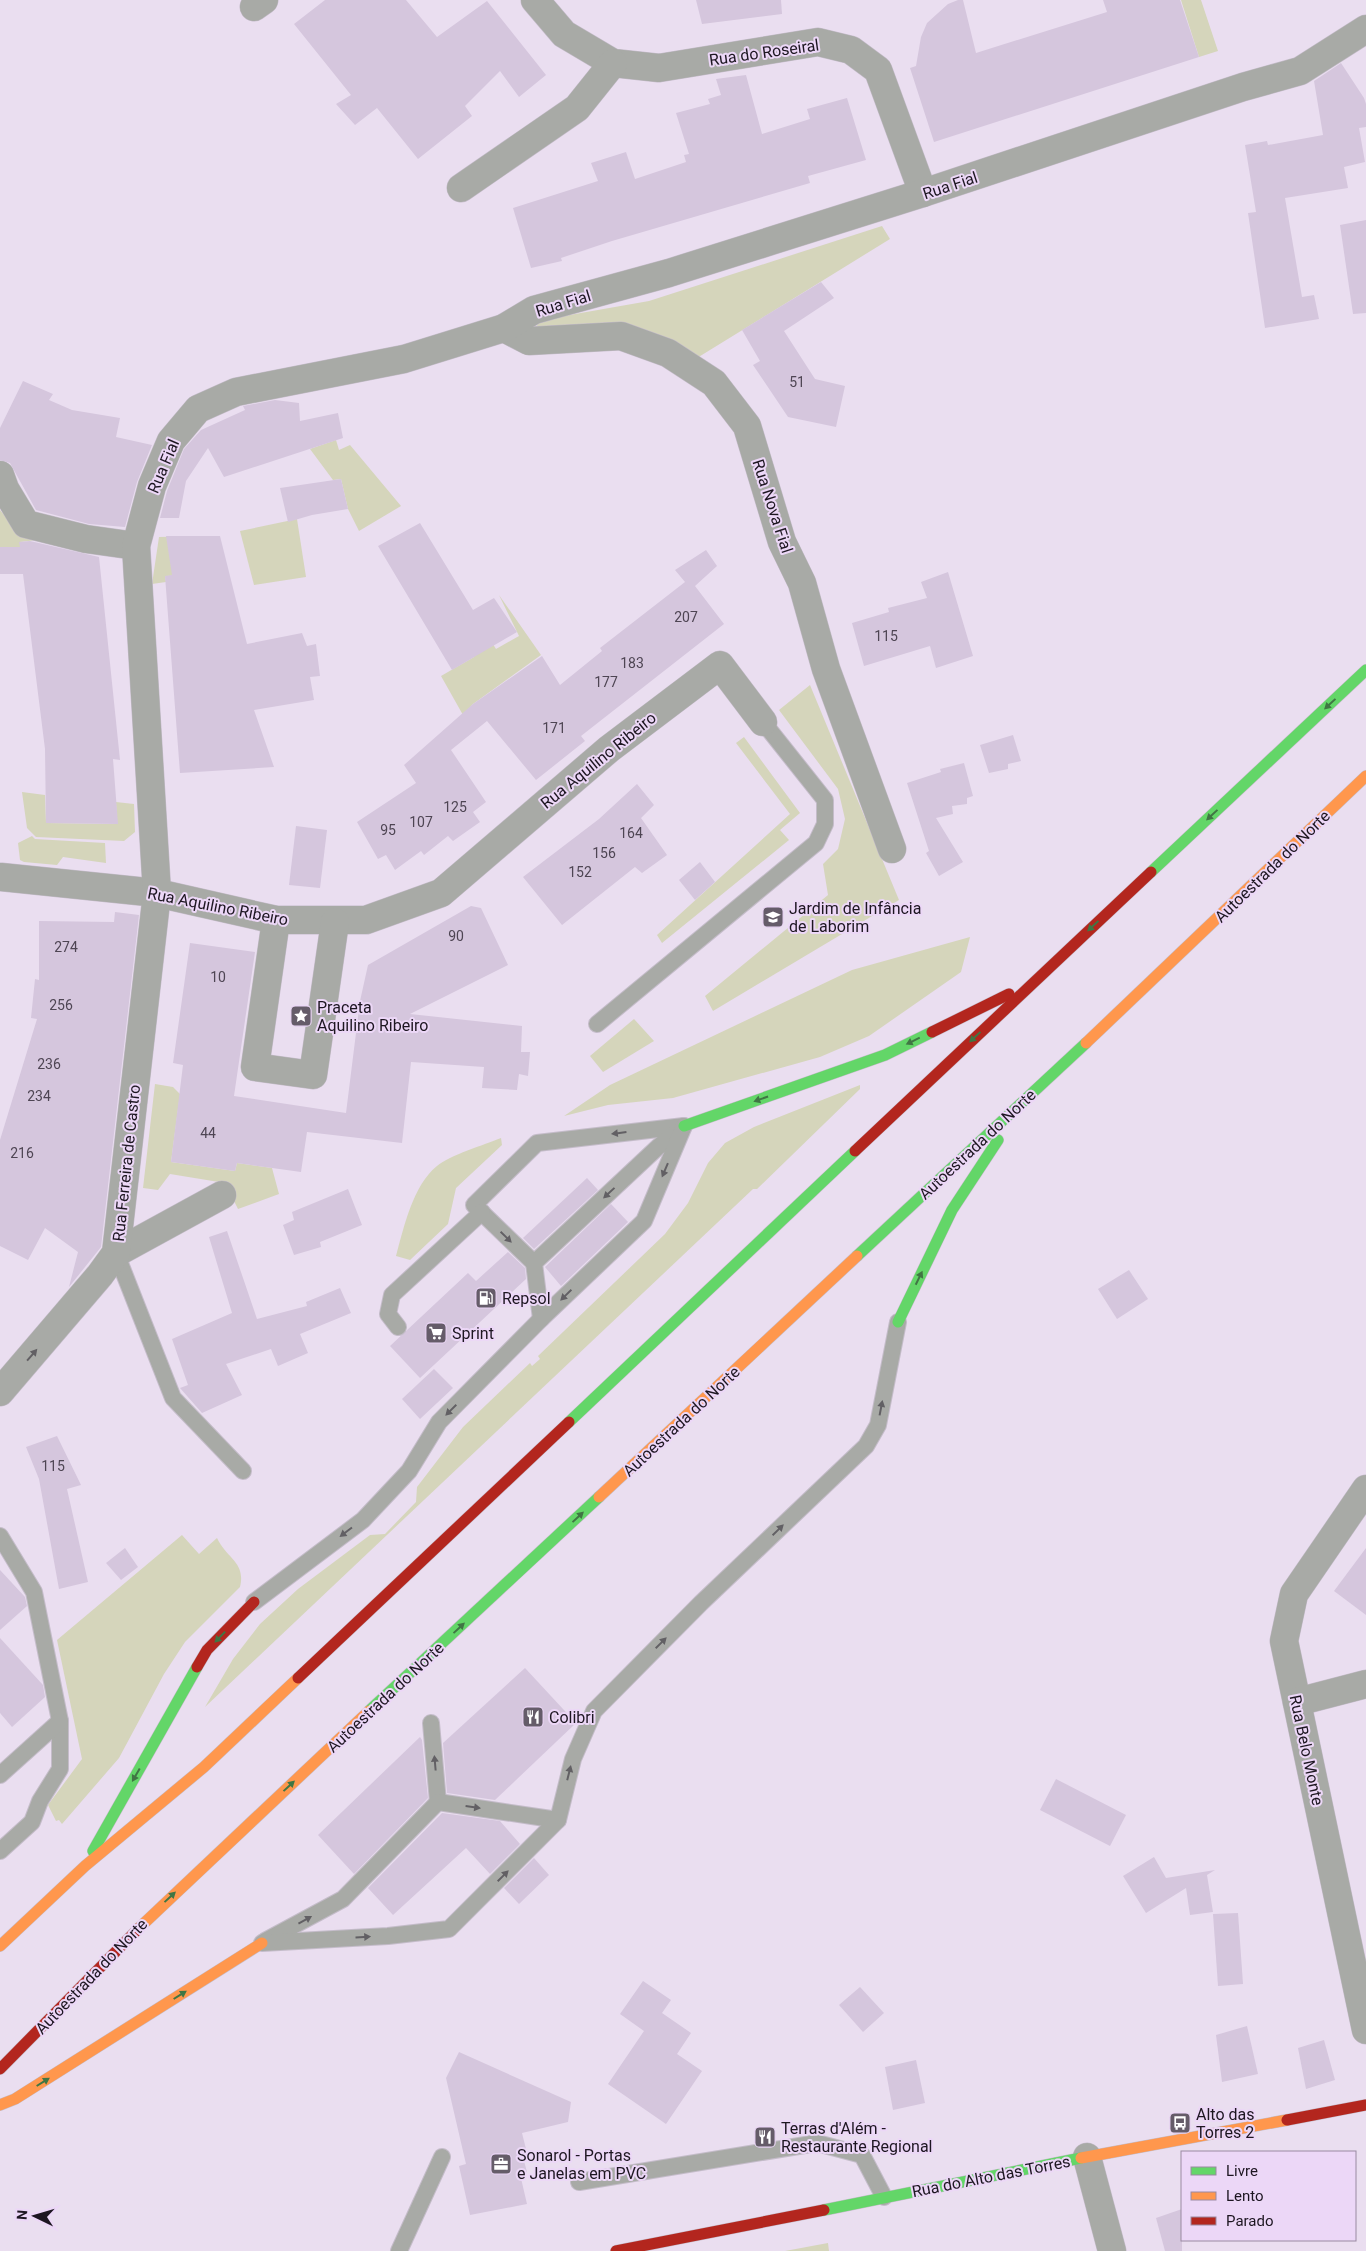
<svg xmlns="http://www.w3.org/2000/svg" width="1366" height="2251" viewBox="0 0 1366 2251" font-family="Roboto,sans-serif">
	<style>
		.green { fill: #d5d5bb }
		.building { fill: #d5c6dd }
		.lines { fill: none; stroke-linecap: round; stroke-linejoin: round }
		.lane-casing { stroke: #c4bcc9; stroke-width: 18 }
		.street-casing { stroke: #c4bcc9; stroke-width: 29 }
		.fast-casing { stroke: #c4bcc9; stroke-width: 12 }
		.slow-casing { stroke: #c4bcc9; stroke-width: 12 }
		.jam-casing { stroke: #c4bcc9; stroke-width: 12 }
		.lane { stroke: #a8aaa6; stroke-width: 16 }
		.street { stroke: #a8aaa6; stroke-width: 28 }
		.fast { stroke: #63d668; stroke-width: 11 }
		.slow { stroke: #ff974d; stroke-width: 11 }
		.jam { stroke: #b3261e; stroke-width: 11 }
		.oneway { fill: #407644 }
		.oneway2 { fill: #626064 }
		.labels { text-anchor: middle; stroke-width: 4; stroke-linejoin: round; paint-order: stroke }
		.number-label { font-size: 14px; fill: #4e4553 }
		.street-label { font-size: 16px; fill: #1d1621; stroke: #ecd7f7 }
		.poi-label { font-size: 16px; fill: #1d1621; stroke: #ecd7f7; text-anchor: start }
	</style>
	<rect width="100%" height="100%" fill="#eadef0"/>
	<g class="green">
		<path d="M1181,0H1201L1218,51L1199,57Z"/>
		<path d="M882,226L890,239L697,358L536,327L541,320L649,301Z"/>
		<path d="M336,440L339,450L350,445L401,506L359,531L348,509L341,479L333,480L310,449Z"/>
		<path d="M0,510L20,534L37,540L20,542V547H0Z"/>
		<path d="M297,519L306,577L254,585L240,531Z"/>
		<path d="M202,536L213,575L165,576L166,582L152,584L159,537Z"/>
		<path d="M499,595L541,655L473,704L463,715L441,676L474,657L465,641L484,630L496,649L519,636Z"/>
		<path d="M810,685L899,900L713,1011L705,996L828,895L823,864L838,849L845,819L838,789L779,710Z"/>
		<path d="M744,737L800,813L780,830L789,840L662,943L657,935L790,814L736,743Z"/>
		<path d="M22,792L45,795L46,823L117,824L116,802L134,804L135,832L124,841L36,837L27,828Z"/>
		<path d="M32,836L35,839L105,843L106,863L63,857L57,865L24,862L20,860L18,843Z"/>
		<path d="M970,937L961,972L869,1036L820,1057L673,1098L608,1105L564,1116L610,1085L852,970Z"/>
		<path d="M634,1019L654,1041L603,1072L590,1056Z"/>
		<path d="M155,1084L173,1087L180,1094L171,1162L235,1171L237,1163L272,1168L279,1194L238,1209L225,1183L170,1174L158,1190L143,1188Z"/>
		<path d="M860,1085V1089L757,1189H753L205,1707L233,1659L260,1624L298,1589L370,1535L385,1534L416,1502L417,1487L463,1427L530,1363L532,1366L540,1359L538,1356L665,1234L688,1203L708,1163L725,1143L754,1127Z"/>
		<path d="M501,1138L502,1145L456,1188L448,1224L410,1260L396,1256C404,1227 413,1185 437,1166C450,1155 484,1145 501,1138Z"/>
		<path d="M182,1535L199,1554L217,1538C227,1559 246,1562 240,1587L185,1642L164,1674L119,1758L62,1824L59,1820L56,1821L48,1805L82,1759L57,1640Z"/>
		<path d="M828,2243L829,2251H785Z"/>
	</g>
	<g class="building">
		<path d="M325,0H406L437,37L487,1L546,75L519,97L500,71L465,106L472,116L418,159L377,108L355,125L336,104L351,95L294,24Z"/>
		<path d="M696,0H781L782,14L702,24Z"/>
		<path d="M958,0H963L976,53L1107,12L1103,0H1180L1199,57L934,142L910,68L916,66L921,37L927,23L948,4Z"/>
		<path d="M1341,63L1364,98L1366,104V127L1359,128L1365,162L1344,167L1348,188L1285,198L1302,297L1314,295L1319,319L1265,328L1248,213L1256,212L1245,145L1267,141L1268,145L1323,135L1314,81Z"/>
		<path d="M746,75L762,134L810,119L807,109L847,98L866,160L808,176L810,183L612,241L561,258L562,261L531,268L513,208L598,181L591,163L626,152L635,179L686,162L684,155L689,154L676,113L710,104L708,99L721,95L716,79Z"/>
		<path d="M1366,220V313L1353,314L1340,225Z"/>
		<path d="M821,282L834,298L784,331L815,379L845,386L836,427L788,417L753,365L760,361L742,330Z"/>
		<path d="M23,381L53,394L49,400L72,410L120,418L116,437L152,445L137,482L125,527L89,524L36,510L10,463L0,460V428Z"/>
		<path d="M275,400L299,403L300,421L338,413L343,438L224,477L208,448L186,481L179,518H160L167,491L184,449L201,430L245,410L243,406Z"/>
		<path d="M341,479L348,509L312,515L288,522L280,488Z"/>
		<path d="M420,523L473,610L494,598L517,632L452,670L378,546Z"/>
		<path d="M166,536H220L247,644L302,633L307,646L316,644L320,676L310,677L314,700L254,710L274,767L180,773L165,576L172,575Z"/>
		<path d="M30,541L99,557L120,760L113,759L118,824L46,823L45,749L23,574H0V547H20L19,542Z"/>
		<path d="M706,550L717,566L695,586L724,624L581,736L585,741L536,780L487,721L451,750L486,802L473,812L480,822L453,841L448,836L424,855L421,851L395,870L386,855L378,859L357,822L416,783L404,765L473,704L542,656L560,685L602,651L600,648L685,582L675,570Z"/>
		<path d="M948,572L973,656L936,668L930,646L864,666L852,623L889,612L888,608L927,598L921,582Z"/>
		<path d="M1013,735L1021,761L1008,764V769L989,773L980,745Z"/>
		<path d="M964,763L973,796L967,798V804L952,806L953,814L936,818L963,862L939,876L926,853L929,851L907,783L941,772L940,769Z"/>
		<path d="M637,784L654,805L641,818L667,855L642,873L635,867L562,925L523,877L599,819Z"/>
		<path d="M296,826L327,830L320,888L289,885Z"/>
		<path d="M700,862L715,882L695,900L679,880Z"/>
		<path d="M471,906L481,908L508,965L410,1014L522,1026L521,1052H530L528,1076L519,1074L517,1090L482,1088L484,1067L411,1062L402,1143L307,1132L301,1172L237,1163L235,1171L171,1162L183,1065L173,1063L190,943L255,952L234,1096L346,1113L360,1001L368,965Z"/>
		<path d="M115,912L139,915L101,1247L69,1287L78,1252L45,1228L28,1260L0,1246V1140L37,1019L31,1018L35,979L39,980V921L114,922Z"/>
		<path d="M587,1178L598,1190L534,1249L523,1238Z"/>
		<path d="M348,1189L362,1225L320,1242L321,1247L294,1255L283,1225L294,1220L292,1212Z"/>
		<path d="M611,1204L628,1222L561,1286L545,1267Z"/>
		<path d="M227,1231L257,1319L307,1306L306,1302L340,1288L351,1313L300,1334L308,1353L278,1366L271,1349L226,1364L242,1395L202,1413L180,1388L188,1385L172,1339L232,1313L209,1237Z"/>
		<path d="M508,1252L525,1268L526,1279L420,1378L390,1346L468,1273L476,1281Z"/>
		<path d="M1129,1270L1148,1299L1117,1319L1098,1289Z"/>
		<path d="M434,1369L453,1388L420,1419L402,1399Z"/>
		<path d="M57,1436L81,1485L67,1489L88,1582L59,1589L39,1479L26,1447Z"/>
		<path d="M125,1548L138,1567L121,1580L106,1563Z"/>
		<path d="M1366,1548V1615L1334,1591Z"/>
		<path d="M0,1570L25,1597L27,1606L0,1630Z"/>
		<path d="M0,1638L43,1685L45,1697L12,1727L0,1713Z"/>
		<path d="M525,1668L576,1723L495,1800L447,1793L443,1743Z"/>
		<path d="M420,1737L422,1740L428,1798L354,1874L318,1835Z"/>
		<path d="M1056,1779L1126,1815L1110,1846L1040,1810Z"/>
		<path d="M442,1813L500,1821L520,1844L490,1874L466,1848L393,1915L368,1888Z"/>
		<path d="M1154,1857L1166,1878L1215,1870L1207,1875L1213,1912L1190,1915L1186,1888L1146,1913L1123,1876Z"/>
		<path d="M534,1858L549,1875L519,1904L504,1888Z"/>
		<path d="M1238,1913L1243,1984L1218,1986L1213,1914Z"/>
		<path d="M643,1981L671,2000L662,2013L691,2033L677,2054L702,2071L666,2124L608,2084L644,2031L620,2014Z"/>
		<path d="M860,1987L884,2013L863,2032L839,2005Z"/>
		<path d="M1247,2026L1258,2074L1222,2082L1216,2035Z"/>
		<path d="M1324,2040L1335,2080L1306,2089L1298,2048Z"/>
		<path d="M459,2052L571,2102L568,2122L522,2133L526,2149L521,2150L527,2172L520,2174L527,2204L470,2215L459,2166L466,2164L446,2078Z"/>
		<path d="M916,2060L925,2103L893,2110L885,2067Z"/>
		<path d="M1182,2209V2251H1165L1156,2218Z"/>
	</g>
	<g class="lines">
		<g class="lane-casing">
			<g id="lane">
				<path d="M597,1024L816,843L825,824V800L763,722"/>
				<path d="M116,1253L173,1398L243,1471"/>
				<path d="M534,1263L474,1205L537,1143L684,1126"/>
				<path d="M541,1319L534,1263L658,1147L683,1127"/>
				<path d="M398,1327L388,1314L392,1295L482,1212"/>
				<path d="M0,1536L34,1592L60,1721V1769L40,1801L32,1822L0,1851"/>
				<path d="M254,1602L363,1520L409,1471L439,1422L541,1319L644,1221L684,1126"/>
				<path d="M431,1723L438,1802"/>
				<path d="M0,1775L60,1721"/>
				<path d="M265,1941L343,1899L438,1802L558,1820"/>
				<path d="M262,1943L388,1936L449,1929L558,1820L573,1759L594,1711L701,1603L866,1446L878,1425L898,1322"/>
				<path d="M579,2182L817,2143L862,2155L884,2197"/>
				<path d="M399,2251L442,2157"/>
			</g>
		</g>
		<g class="street-casing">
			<g id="street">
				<path d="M535,0L564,34L613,63L659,68L818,42L851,50L878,70L923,193"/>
				<path d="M254,7L264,0"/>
				<path d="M461,188L577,108L613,63"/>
				<path d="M504,328L529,341L621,336L668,353L714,383L747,426L782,542L802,583L826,669L892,849"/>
				<path d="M0,475L5,489L26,524L86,539L136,546"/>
				<path d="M1,877L157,893L276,920H366L441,893L609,749L720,665L763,722"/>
				<path d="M276,920L255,1067L313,1075L335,922"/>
				<path d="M116,1253L222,1195"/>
				<path d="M0,1392L100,1275L116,1253L157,893L136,546L152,486L171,441L198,409L236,392L404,359L504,328L534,310L669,273L923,193L1243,87L1300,71L1366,29"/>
				<path d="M1366,1489L1294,1594L1284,1641L1366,2030"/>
				<path d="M1297,1702L1366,1684"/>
				<path d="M1087,2157L1112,2251"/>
			</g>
		</g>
		<g class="fast-casing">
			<g id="fast">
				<path d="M1151,872L1366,670"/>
				<path d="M684,1126L885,1055L932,1032"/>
				<path d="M857,1256L1086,1043"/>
				<path d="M898,1322L952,1210L998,1140"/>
				<path d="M569,1422L855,1151"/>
				<path d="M369,1711L599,1497"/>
				<path d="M93,1851L197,1667"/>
				<path d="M824,2210L1081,2158"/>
			</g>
		</g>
		<g class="slow-casing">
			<g id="slow">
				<path d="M1086,1043L1366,776"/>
				<path d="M599,1497L857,1256"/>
				<path d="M139,1928L369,1711"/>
				<path d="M0,1946L85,1866L204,1767L298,1678"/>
				<path d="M0,2105L15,2099L262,1943"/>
				<path d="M1081,2158L1287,2120"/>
			</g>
		</g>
		<g class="jam-casing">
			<g id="jam">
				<path d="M932,1032L1009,994"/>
				<path d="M855,1151L1151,872"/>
				<path d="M197,1667L207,1650L254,1602"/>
				<path d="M298,1678L569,1422"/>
				<path d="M0,2069L139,1928"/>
				<path d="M1287,2120L1366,2105"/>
				<path d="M616,2251L824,2210"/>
			</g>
		</g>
		<use href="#lane" class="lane"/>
		<use href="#street" class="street"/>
		<use href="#fast" class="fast"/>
		<use href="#slow" class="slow"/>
		<use href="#jam" class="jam"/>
	</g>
	<defs><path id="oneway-solid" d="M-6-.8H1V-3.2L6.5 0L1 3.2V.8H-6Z" transform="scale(1.25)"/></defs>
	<g class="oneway">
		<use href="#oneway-solid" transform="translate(1330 704) rotate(137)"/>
		<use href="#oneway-solid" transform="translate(1212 815) rotate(137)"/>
		<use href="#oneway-solid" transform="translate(1093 926) rotate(137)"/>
		<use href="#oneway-solid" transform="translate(975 1037) rotate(137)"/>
		<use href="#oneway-solid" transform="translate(913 1041) rotate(154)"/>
		<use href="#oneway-solid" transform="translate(761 1099) rotate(161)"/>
		<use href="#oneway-solid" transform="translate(919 1278) rotate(-64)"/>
		<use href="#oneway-solid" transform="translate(578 1517) rotate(-43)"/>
		<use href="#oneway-solid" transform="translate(459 1628) rotate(-43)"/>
		<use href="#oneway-solid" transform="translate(220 1637) rotate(134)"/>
		<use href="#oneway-solid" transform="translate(136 1775) rotate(120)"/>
		<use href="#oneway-solid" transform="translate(289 1786) rotate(-43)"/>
		<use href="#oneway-solid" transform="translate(170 1897) rotate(-43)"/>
		<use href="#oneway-solid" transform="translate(180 1995) rotate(-32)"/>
		<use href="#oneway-solid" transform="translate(43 2082) rotate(-32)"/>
	</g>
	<g class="oneway2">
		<use href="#oneway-solid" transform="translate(619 1133) rotate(173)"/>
		<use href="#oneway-solid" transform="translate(665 1170) rotate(113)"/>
		<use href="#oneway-solid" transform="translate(609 1193) rotate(137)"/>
		<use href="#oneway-solid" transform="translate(506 1237) rotate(44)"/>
		<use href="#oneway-solid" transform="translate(566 1295) rotate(136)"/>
		<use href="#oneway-solid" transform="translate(32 1355) rotate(-49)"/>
		<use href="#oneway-solid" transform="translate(881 1408) rotate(-79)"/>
		<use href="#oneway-solid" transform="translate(451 1410) rotate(135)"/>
		<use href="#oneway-solid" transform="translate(778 1530) rotate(-44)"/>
		<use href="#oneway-solid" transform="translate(346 1532) rotate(143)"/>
		<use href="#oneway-solid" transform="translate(661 1643) rotate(-45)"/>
		<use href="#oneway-solid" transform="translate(435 1763) rotate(-95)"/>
		<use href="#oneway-solid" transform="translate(569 1773) rotate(-76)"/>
		<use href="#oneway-solid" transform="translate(473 1807) rotate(8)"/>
		<use href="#oneway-solid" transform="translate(503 1876) rotate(-45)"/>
		<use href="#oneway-solid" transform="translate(305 1920) rotate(-29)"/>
		<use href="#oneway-solid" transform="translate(363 1937) rotate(-3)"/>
	</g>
	<defs>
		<g id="school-square" transform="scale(1.125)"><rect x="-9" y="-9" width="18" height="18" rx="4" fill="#655c69" stroke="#ecd7f7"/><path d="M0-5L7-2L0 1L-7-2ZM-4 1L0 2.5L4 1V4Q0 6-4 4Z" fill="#fff"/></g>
		<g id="sight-square" transform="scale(1.125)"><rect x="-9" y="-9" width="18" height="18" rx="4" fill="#655c69" stroke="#ecd7f7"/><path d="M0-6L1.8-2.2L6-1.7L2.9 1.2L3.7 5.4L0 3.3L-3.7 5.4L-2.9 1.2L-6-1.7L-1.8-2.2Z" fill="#fff"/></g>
		<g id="fuel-square" transform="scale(1.125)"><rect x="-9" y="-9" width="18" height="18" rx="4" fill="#655c69" stroke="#ecd7f7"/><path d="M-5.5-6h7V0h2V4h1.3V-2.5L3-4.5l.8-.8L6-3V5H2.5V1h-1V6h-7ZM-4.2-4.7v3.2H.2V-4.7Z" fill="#fff"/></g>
		<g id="supermarket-square" transform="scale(1.125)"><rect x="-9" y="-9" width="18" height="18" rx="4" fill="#655c69" stroke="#ecd7f7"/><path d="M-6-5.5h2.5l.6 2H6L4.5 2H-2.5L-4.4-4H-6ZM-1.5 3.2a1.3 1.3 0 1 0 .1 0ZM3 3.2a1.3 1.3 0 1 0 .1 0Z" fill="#fff"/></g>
		<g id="restaurant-square" transform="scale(1.125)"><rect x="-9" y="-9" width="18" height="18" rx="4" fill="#655c69" stroke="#ecd7f7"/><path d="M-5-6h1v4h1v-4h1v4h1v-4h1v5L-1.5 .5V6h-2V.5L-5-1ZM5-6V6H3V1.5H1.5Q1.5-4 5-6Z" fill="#fff"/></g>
		<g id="bus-square" transform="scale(1.125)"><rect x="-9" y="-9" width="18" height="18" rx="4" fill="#655c69" stroke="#ecd7f7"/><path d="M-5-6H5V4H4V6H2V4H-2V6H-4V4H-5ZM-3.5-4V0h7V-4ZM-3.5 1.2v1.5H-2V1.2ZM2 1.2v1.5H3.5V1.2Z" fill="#fff"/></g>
		<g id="office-square" transform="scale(1.125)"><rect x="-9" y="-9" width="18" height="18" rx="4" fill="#655c69" stroke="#ecd7f7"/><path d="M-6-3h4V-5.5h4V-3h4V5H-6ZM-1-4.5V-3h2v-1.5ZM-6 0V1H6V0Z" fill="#fff"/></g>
	</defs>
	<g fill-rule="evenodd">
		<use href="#school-square" x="773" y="917"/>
		<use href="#sight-square" x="301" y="1016"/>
		<use href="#fuel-square" x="486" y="1298"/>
		<use href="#supermarket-square" x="436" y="1333"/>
		<use href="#restaurant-square" x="533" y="1717"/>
		<use href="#bus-square" x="1180" y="2123"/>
		<use href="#restaurant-square" x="765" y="2137"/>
		<use href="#office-square" x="501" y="2164"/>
	</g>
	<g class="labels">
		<g class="number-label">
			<text x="797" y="387">51</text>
			<text x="686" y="622">207</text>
			<text x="886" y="641">115</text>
			<text x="632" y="668">183</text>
			<text x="606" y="687">177</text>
			<text x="554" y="733">171</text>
			<text x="455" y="812">125</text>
			<text x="421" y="827">107</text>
			<text x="388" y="835">95</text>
			<text x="631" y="838">164</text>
			<text x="604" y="858">156</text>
			<text x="580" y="877">152</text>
			<text x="456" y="941">90</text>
			<text x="66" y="952">274</text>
			<text x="218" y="982">10</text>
			<text x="61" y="1010">256</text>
			<text x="49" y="1069">236</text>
			<text x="39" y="1101">234</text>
			<text x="208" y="1138">44</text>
			<text x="22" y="1158">216</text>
			<text x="53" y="1471">115</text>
		</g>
		<g class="street-label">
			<text transform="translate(764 52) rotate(-8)" y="6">Rua do Roseiral</text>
			<text transform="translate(950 185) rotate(-18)" y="6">Rua Fial</text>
			<text transform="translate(563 303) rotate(-17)" y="6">Rua Fial</text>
			<text transform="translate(163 466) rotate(-67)" y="6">Rua Fial</text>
			<text transform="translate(773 506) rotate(72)" y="6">Rua Nova Fial</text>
			<text transform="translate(598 760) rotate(-39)" y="6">Rua Aquilino Ribeiro</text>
			<text transform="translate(1272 866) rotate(-44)" y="6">Autoestrada do Norte</text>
			<text transform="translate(218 906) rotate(11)" y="6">Rua Aquilino Ribeiro</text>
			<text transform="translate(977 1144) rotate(-43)" y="6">Autoestrada do Norte</text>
			<text transform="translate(126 1163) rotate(-84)" y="6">Rua Ferreira de Castro</text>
			<text transform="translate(681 1421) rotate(-43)" y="6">Autoestrada do Norte</text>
			<text transform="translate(385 1697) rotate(-43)" y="6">Autoestrada do Norte</text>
			<text transform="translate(1307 1750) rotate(78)" y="6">Rua Belo Monte</text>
			<text transform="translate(91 1976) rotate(-46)" y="6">Autoestrada do Norte</text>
			<text transform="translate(991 2176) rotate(-11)" y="6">Rua do Alto das Torres</text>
		</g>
		<g class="poi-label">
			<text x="789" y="914">Jardim de Infância<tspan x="789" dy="18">de Laborim</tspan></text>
			<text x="317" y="1013">Praceta<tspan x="317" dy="18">Aquilino Ribeiro</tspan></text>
			<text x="502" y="1304">Repsol</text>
			<text x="452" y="1339">Sprint</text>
			<text x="549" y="1723">Colibri</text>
			<text x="1196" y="2120">Alto das<tspan x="1196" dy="18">Torres 2</tspan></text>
			<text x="781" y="2134">Terras d'Além -<tspan x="781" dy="18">Restaurante Regional</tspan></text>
			<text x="517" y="2161">Sonarol - Portas<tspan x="517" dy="18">e Janelas em PVC</tspan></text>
		</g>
	</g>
	<rect x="1181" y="2151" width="175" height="90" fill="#ecd7f7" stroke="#998aa1"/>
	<rect x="1191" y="2167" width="25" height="8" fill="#63d668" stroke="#998aa1"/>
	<text x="1226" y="2176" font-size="15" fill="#1d1621">Livre</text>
	<rect x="1191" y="2192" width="25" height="8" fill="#ff974d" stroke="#998aa1"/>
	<text x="1226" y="2201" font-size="15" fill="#1d1621">Lento</text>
	<rect x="1191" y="2217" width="25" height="8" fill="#b3261e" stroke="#998aa1"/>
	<text x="1226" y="2226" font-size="15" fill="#1d1621">Parado</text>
	<g transform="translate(35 2216) rotate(275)" stroke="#ecd7f7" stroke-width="4" paint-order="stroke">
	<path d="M0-4L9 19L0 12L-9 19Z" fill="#1d1621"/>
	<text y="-8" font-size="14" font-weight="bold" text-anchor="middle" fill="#1d1621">N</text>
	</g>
</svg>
